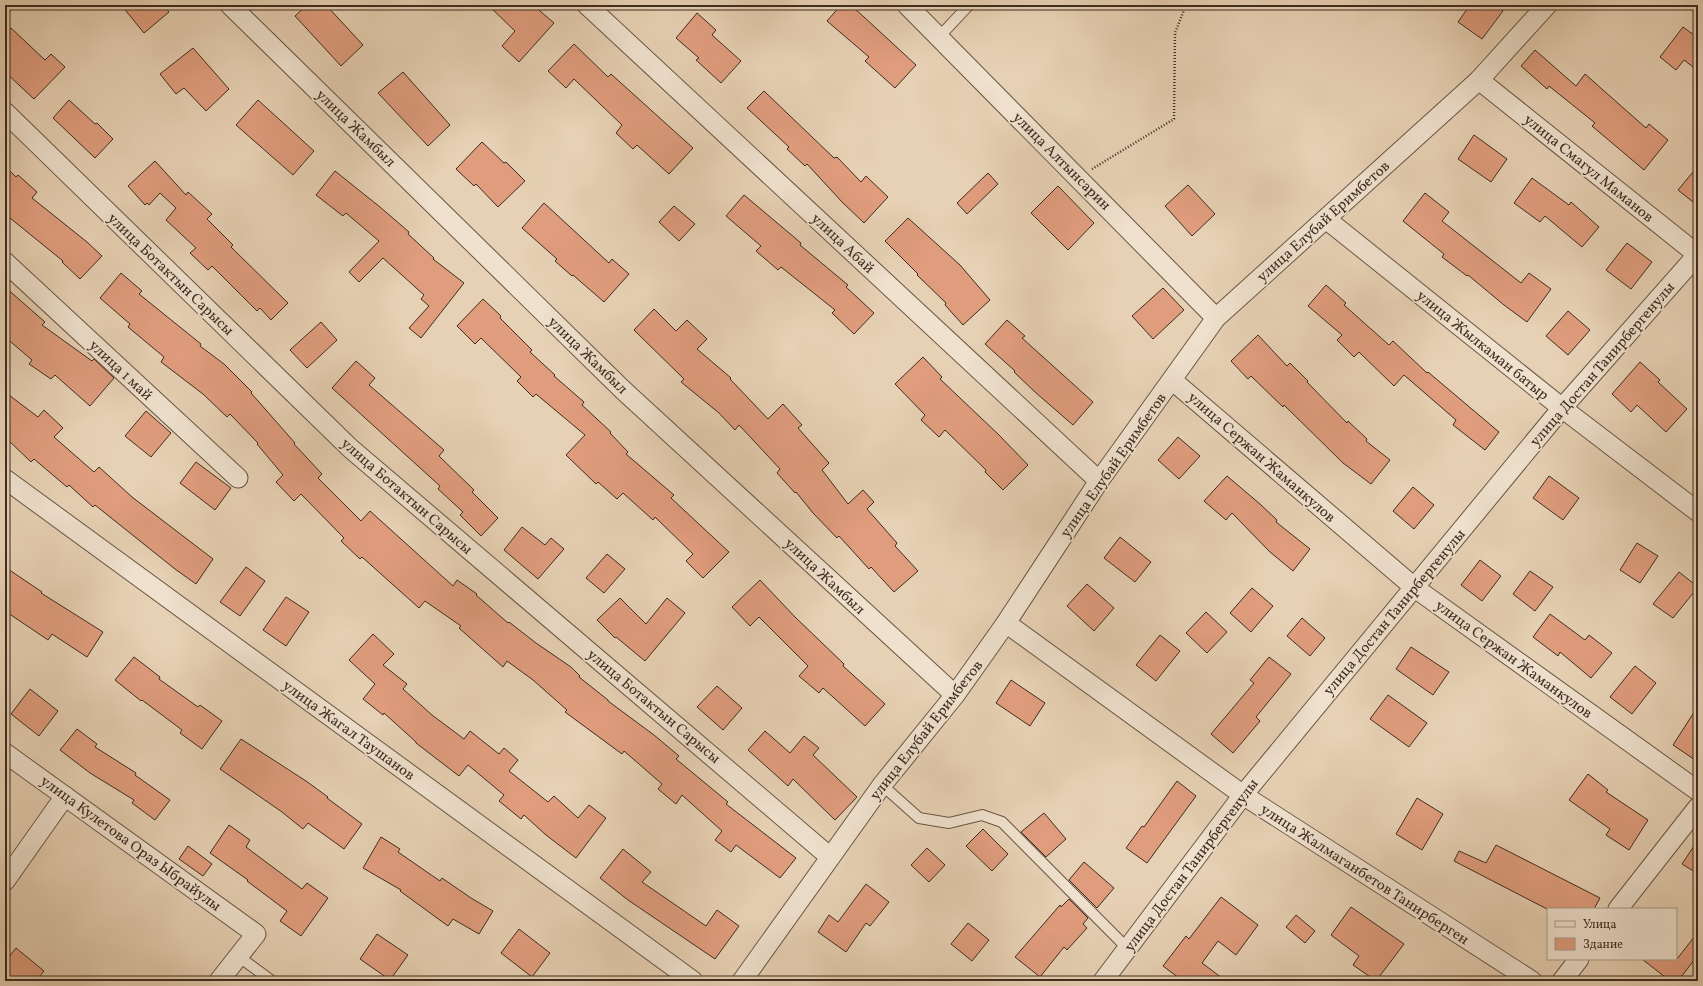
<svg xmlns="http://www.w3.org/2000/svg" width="1703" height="986" viewBox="0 0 1703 986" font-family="Vollkorn,serif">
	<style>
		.building { fill: #e09d7e; stroke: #3e2d20 }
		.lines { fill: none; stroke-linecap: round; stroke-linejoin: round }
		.lane-casing { stroke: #685645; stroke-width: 12 }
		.street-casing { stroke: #685645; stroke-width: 21 }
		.path { stroke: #3e2d20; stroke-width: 2.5; stroke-dasharray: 1 2; stroke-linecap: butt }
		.lane { stroke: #efe1ce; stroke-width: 10 }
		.street { stroke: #efe1ce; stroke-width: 19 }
		.labels { text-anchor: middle; stroke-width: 3.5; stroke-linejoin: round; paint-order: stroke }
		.street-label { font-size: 15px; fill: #3e2d20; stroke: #efe1ce }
	</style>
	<rect width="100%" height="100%" fill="#e7d1b4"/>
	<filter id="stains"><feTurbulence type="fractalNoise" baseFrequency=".005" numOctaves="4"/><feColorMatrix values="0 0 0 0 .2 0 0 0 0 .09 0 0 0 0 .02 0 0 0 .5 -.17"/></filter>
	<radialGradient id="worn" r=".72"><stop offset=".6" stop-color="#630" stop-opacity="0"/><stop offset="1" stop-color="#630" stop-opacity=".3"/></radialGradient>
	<g class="building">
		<path d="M121,5H163L169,12L144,33Z"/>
		<path d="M307,5H326L363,45L341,66L295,16Z"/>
		<path d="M488,5H533L554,23L519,62L502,46L515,31Z"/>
		<path d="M841,5H851L916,65L895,88L865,61L869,57L827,21Z"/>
		<path d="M1470,5H1494L1503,11L1482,39L1458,22Z"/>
		<path d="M697,13L716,30L712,35L741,61L721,83L696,60L699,58L676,38Z"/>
		<path d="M1683,27L1698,38V71L1684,60L1676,70L1660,57Z"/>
		<path d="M11,28L45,60L51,54L65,67L34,99L5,72V35Z"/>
		<path d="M574,44L608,77L611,74L693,148L669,174L637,145L633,149L616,133L622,125L574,79L566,88L548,71Z"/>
		<path d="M193,48L229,89L206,111L184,88L176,94L160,74Z"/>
		<path d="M1535,50L1576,86L1585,74L1646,128L1649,124L1668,140L1644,170L1592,126L1595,123L1549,86L1547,89L1521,66Z"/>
		<path d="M403,72L450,125L428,146L378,93Z"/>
		<path d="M764,91L834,158L837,157L861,182L866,176L888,197L864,223L842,202L807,164L805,166L787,149L789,147L747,108Z"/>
		<path d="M69,100L95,124L97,123L113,139L95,158L53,118Z"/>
		<path d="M258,100L314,151L293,175L236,125Z"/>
		<path d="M1474,135L1507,159L1491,182L1458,159Z"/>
		<path d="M482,142L504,163L506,162L525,181L498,207L476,184L474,186L456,169Z"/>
		<path d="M155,161L186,195L188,192L212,214L207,219L233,245L231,247L288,303L271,320L260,308L257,311L212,266L208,270L190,253L196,248L166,220L176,208L160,193L149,205L147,203L145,205L128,186Z"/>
		<path d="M5,166L16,177L18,175L37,192L32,198L87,242L102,256L80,279L62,262L63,261L5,214Z"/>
		<path d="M1698,166V206L1678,190Z"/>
		<path d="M335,171L380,207L409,232L408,234L434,258L433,259L464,283L421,338L409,328L429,306L421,299L424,295L383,258L359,282L349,272L379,241L346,213L343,216L316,195Z"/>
		<path d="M988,173L998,184L967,214L957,203Z"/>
		<path d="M1532,178L1569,205L1571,202L1599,227L1582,247L1545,216L1540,222L1514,203Z"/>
		<path d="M1188,185L1215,214L1192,236L1165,206Z"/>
		<path d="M1058,186L1094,223L1068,250L1031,213Z"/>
		<path d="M1425,193L1449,212L1442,221L1521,283L1529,273L1551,289L1527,322L1504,305L1468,275L1467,276L1442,257L1444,254L1403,221Z"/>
		<path d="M744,195L801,243L800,245L848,285L846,287L874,313L854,334L832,313L835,310L781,267L778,270L756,251L761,246L726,216Z"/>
		<path d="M544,203L609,263L612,259L629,274L604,302L573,275L572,276L555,261L557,259L522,228Z"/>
		<path d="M674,206L695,224L679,241L659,222Z"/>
		<path d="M908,218L960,265L990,300L963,325L945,305L946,303L917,275L918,274L885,241Z"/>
		<path d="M1627,243L1652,262L1631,289L1606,270Z"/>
		<path d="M121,273L142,291L139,294L201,344L200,346L224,364L252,392L251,393L295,443L294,444L322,474L318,478L361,521L370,511L453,586L457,580L477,594L476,595L508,623L509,622L536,643L571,667L580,676L579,677L608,700V701L654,735L679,756L676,759L728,802L726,804L796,858L780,878L736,845L731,852L715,840L722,831L682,795L676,804L658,789L662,784L624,751L622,754L565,712L567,710L533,680L507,661L503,667L459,628L461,626L425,601L419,608L362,557L360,559L341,541L344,538L301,494L294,501L276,482L283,475L257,444L258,443L230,414L227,417L203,394L161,362L164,357L128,327L130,324L100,298Z"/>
		<path d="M1326,285L1346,303L1344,305L1389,345L1393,341L1427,373L1428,372L1499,432L1485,450L1453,425L1456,420L1404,375L1394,386L1359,352L1354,357L1337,340L1342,335L1308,306Z"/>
		<path d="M5,287L45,322L42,325L92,361L94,359L114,378L90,406L55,375L51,379L29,364L32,360L5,337Z"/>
		<path d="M1163,288L1184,310L1153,339L1132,316Z"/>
		<path d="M483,299L501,316L500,318L532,350L530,352L555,375L554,376L584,402L582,405L611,432L610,433L628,452L626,454L674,495L671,498L729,552L703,578L686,561L693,554L655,517L653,520L623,493L617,499L598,482L596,484L566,455L585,435L536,394L533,397L517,381L521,377L481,338L475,344L457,326Z"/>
		<path d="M654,309L676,331L687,320L707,339L697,349L731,378L730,379L768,419L783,404L802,425L798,428L829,463L822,470L848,504L863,490L874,502L867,509L897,543L895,546L918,571L894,592L871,567L869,569L839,536L837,538L813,513L796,492L795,493L777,473L780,469L739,425L735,430L719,413L681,382L684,379L634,330Z"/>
		<path d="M1568,311L1590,330L1568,355L1546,336Z"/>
		<path d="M1007,320L1025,336L1022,338L1093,402L1073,425L1035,392L1014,372L1015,371L985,344Z"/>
		<path d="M321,322L337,340L307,368L290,350Z"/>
		<path d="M1258,335L1287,366L1290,363L1308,381L1307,382L1347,423L1348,421L1367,439L1366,441L1390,460L1371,484L1343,463L1284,405L1283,407L1251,376L1248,379L1231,361Z"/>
		<path d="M923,357L942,377L940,379L999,435L1028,465L1003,490L985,472L986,470L945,430L939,437L921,420L925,415L895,384Z"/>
		<path d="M356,361L375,378L369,385L444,450L439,456L474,490L472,492L498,518L481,536L460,515L463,512L438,489L440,486L332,388Z"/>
		<path d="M1640,362L1660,380L1658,382L1687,409L1666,432L1637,405L1631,412L1612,394Z"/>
		<path d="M5,392L38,417L44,410L63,428L54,437L94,472L99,467L132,497L213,559L196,584L175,569L95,505L93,507L69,485L67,487L34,459L31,462L5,437Z"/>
		<path d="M146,411L171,433L151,457L125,436Z"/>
		<path d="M1178,437L1200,456L1179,479L1158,460Z"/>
		<path d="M196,462L231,488L215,510L180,483Z"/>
		<path d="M1227,476L1260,504L1277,520L1276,522L1310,549L1293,571L1270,552L1232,513L1226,520L1204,501Z"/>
		<path d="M1549,476L1579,498L1563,520L1533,498Z"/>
		<path d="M1413,487L1434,505L1414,529L1393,511Z"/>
		<path d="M522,527L545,545L551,538L564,549L538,579L504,550Z"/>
		<path d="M1120,537L1151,562L1135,582L1104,558Z"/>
		<path d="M1637,543L1658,556L1640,583L1620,570Z"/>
		<path d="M607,554L625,569L604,593L586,578Z"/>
		<path d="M1480,560L1501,576L1482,601L1461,585Z"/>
		<path d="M5,567L42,592L41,593L103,632L87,657L52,634L48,640L5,611Z"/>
		<path d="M246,567L265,581L240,616L220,602Z"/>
		<path d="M1530,571L1553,587L1535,611L1513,594Z"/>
		<path d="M1679,572L1698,587L1673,618L1653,604Z"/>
		<path d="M760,580L795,617L844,664L843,666L885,704L865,726L823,688L819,693L799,676L808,666L759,617L750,626L732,607Z"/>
		<path d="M1087,584L1114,608L1094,631L1067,606Z"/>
		<path d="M1252,588L1273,606L1251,632L1230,613Z"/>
		<path d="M286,597L309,612L286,646L263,630Z"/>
		<path d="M620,598L646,624L667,598L685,613L645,661L616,637L615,638L597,620Z"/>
		<path d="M1206,612L1227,632L1207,653L1186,633Z"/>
		<path d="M1550,614L1585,640L1589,635L1612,653L1591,678L1560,652L1558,656L1533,637Z"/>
		<path d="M1302,618L1325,638L1310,656L1287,636Z"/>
		<path d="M373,634L394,654L383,665L407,684L403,689L432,715L464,739L470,731L499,754L504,748L518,760L509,771L548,802L554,796L578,818L589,805L606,818L576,858L546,835L524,815L521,819L499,801L504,795L468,765L459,776L416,743V742L384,713L383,715L363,699L375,684L349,660Z"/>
		<path d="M1160,635L1180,651L1156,681L1136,665Z"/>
		<path d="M1411,647L1449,672L1433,695L1396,669Z"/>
		<path d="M134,657L160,677L159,679L198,707L200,705L222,721L202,749L180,733L182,730L142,700L141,701L115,680Z"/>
		<path d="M1269,657L1291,674L1256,717L1260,721L1233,753L1211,734L1254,683L1250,680Z"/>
		<path d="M1635,666L1656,683L1632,714L1610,697Z"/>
		<path d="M1011,680L1045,703L1030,726L996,703Z"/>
		<path d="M717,686L742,708L723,730L697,707Z"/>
		<path d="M30,689L58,711L39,736L11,714Z"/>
		<path d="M1388,695L1427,723L1409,747L1370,719Z"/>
		<path d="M1698,706V762L1673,745Z"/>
		<path d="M77,729L97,744L95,747L136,773L135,775L170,800L155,820L132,803L134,800L90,773L60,750Z"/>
		<path d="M765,731L790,753L804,736L819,748L813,755L857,797L835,820L793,779L788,786L748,750Z"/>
		<path d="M241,739L306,781L328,797L327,798L362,824L344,849L308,823L303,829L282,812L220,769Z"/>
		<path d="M1588,774L1608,790L1606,792L1648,820L1629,850L1606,835L1610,829L1569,800Z"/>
		<path d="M1177,781L1196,796L1147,863L1126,848L1142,826L1144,827Z"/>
		<path d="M1417,798L1443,814L1422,850L1396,834Z"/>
		<path d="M1044,813L1066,839L1046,857L1021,832Z"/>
		<path d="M229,825L250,840L246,847L302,889L307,883L328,898L301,936L280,921L287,911L247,881L248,880L210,853Z"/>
		<path d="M983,829L1008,854L992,871L966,846Z"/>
		<path d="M381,837L400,849L398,852L440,881L442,878L471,898L493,911L479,934L453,919L448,926L400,891L401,890L363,868Z"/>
		<path d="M1698,840V874L1682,864Z"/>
		<path d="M1496,845L1600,898L1594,909H1547L1454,861L1459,851L1486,863Z"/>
		<path d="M188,846L212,864L203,876L179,859Z"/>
		<path d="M927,848L945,865L929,882L911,865Z"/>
		<path d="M623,849L651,872L642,882L706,926L717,910L739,926L715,959L628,900L600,878Z"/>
		<path d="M1084,862L1114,888L1097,908L1069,880Z"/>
		<path d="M866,884L889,902L870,926L866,923L846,952L818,932L829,915L838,922Z"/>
		<path d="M1221,897L1258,925L1236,955L1218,941L1202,963L1226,981H1183L1163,966L1186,936L1189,939Z"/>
		<path d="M1069,899L1088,918L1083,924L1087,928L1067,950L1064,947L1040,977L1015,957L1060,905L1061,907Z"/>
		<path d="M1351,907L1404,944L1376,981L1353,965L1359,956L1331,935Z"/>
		<path d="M1296,915L1315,931L1305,943L1286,927Z"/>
		<path d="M968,923L989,940L972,961L951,944Z"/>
		<path d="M519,929L550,953L532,977L501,953Z"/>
		<path d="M1698,932V955L1678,981H1670L1642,959H1677Z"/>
		<path d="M377,934L408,955L390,980L360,959Z"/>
		<path d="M16,948L44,971L36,981H5V962Z"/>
	</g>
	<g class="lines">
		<g class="lane-casing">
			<g id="lane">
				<path d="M939,37L969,5"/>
				<path d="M882,785L919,818L949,823L982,815L1002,822L1128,949"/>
				<path d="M238,956L272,981"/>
			</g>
		</g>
		<g class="street-casing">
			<g id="street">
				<path d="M230,5L623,390L955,695"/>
				<path d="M587,5L1099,481"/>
				<path d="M907,5L1216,318"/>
				<path d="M1479,80L1698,255"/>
				<path d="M5,112L350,448L830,857"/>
				<path d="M1326,219L1562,408L1698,512"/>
				<path d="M5,262L238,478"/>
				<path d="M1172,380L1415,588L1698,791"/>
				<path d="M5,479L693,981"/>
				<path d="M1006,623L1243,795L1532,981"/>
				<path d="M5,753L256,934L219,981"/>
				<path d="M5,881L65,796"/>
				<path d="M1618,909L1698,807"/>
				<path d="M742,981L882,785L955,695L1006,623L1099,481L1216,318L1479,80L1547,5"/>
				<path d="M1103,981L1243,795L1562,408L1698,254"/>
				<path d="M1562,981L1579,959"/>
			</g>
		</g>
		<path class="path" d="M1092,169L1174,119L1175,33L1186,5"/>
		<use href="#lane" class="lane"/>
		<use href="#street" class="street"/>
	</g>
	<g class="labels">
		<g class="street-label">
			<text transform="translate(356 128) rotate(44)" y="5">улица Жамбыл</text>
			<text transform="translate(1062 161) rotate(45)" y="5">улица Алтынсарин</text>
			<text transform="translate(1589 168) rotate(39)" y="5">улица Смагул Маманов</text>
			<text transform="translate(1323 221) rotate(-42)" y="5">улица Елубай Еримбетов</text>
			<text transform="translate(843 243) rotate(43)" y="5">улица Абай</text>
			<text transform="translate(171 274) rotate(44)" y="5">улица Ботактын Сарысы</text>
			<text transform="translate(1483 345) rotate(39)" y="5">улица Жылкаман батыр</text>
			<text transform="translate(588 355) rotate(44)" y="5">улица Жамбыл</text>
			<text transform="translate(1602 364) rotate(-49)" y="5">улица Достан Танирбергенулы</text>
			<text transform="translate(121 370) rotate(43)" y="5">улица 1 май</text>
			<text transform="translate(1262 457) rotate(41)" y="5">улица Сержан Жаманкулов</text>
			<text transform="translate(1113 465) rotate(-55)" y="5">улица Елубай Еримбетов</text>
			<text transform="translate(407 496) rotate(41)" y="5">улица Ботактын Сарысы</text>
			<text transform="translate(825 576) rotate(43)" y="5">улица Жамбыл</text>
			<text transform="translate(1394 612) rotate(-50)" y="5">улица Достан Танирбергенулы</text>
			<text transform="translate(1514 659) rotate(36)" y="5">улица Сержан Жаманкулов</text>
			<text transform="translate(654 706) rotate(40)" y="5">улица Ботактын Сарысы</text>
			<text transform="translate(349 730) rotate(36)" y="5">улица Жагал Таушанов</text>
			<text transform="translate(926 730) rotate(-52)" y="5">улица Елубай Еримбетов</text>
			<text transform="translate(131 843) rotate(36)" y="5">улица Кулетова Ораз Ыбрайулы</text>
			<text transform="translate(1191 865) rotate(-53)" y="5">улица Достан Танирбергенулы</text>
			<text transform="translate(1365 874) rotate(33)" y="5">улица Жалмаганбетов Танирберген</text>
		</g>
	</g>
	<rect width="1703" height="986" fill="none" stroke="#e7d1b4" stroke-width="20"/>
	<rect x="6" y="6" width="1691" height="974" fill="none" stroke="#3e2d20" stroke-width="2"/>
	<rect x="10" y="10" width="1683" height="966" fill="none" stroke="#3e2d20"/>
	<rect x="1547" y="908" width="130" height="52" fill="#efe1ce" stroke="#a89988"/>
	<rect x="1555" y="921" width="20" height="6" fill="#efe1ce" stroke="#a89988"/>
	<text x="1583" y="928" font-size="12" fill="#3e2d20">Улица</text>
	<rect x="1555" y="938" width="20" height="12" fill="#e09d7e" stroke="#a89988"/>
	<text x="1583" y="948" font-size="12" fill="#3e2d20">Здание</text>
	<rect width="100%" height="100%" filter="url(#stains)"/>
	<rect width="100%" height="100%" fill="url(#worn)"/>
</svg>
